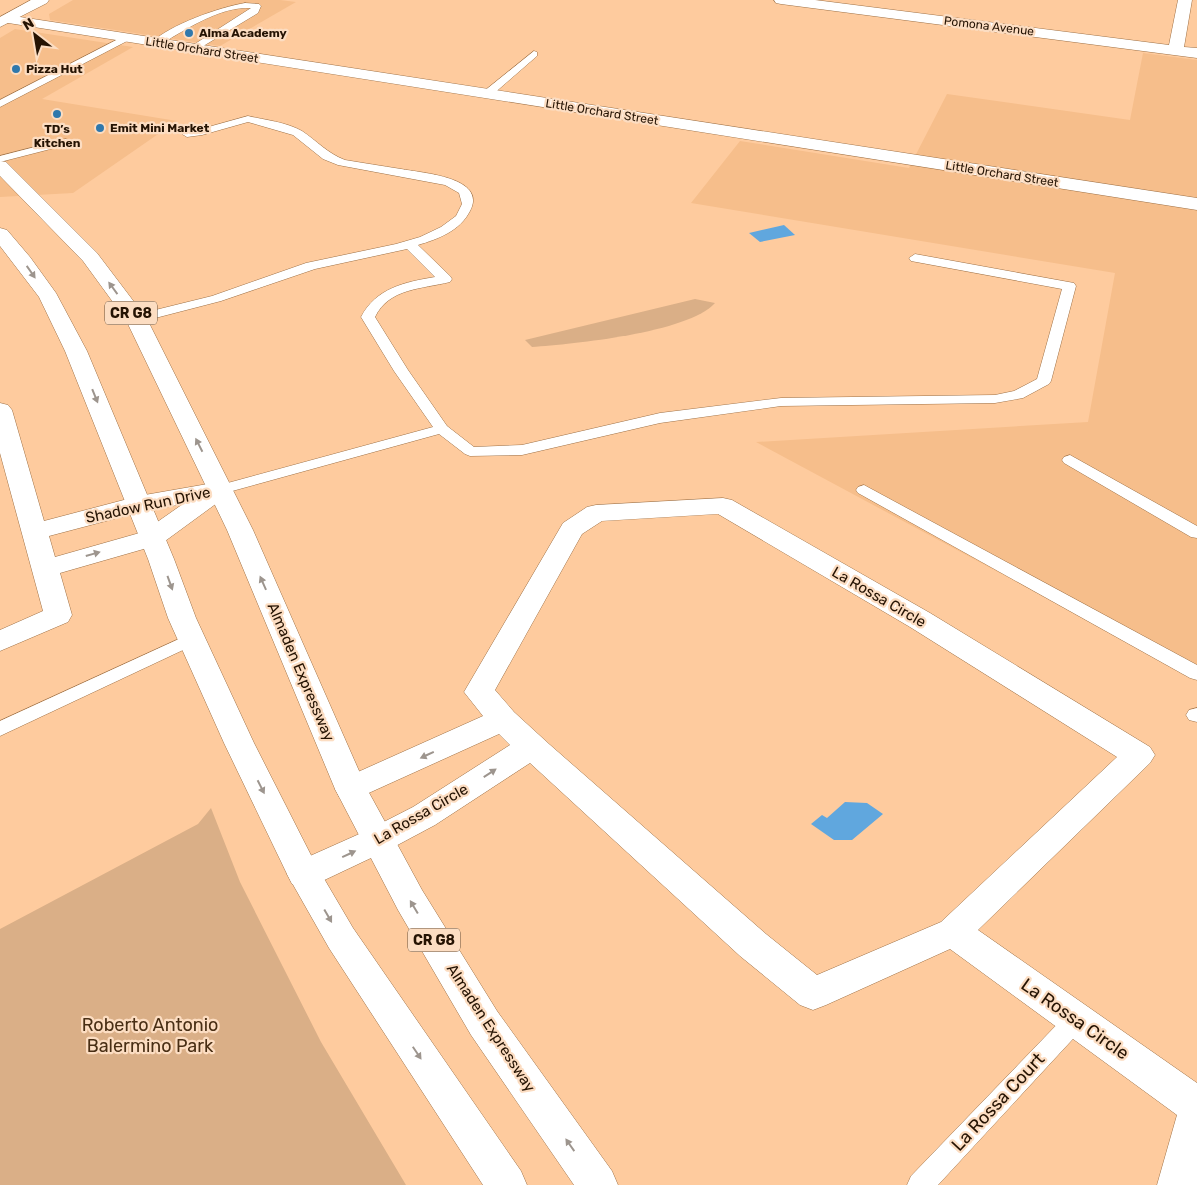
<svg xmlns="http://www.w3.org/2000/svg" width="1197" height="1185" viewBox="0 0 1197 1185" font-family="Rubik,sans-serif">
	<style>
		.built { fill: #f6be8b }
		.green { fill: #daaf87 }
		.water { fill: #60a7de }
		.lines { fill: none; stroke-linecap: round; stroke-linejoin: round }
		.service-casing { stroke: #9e7146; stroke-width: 1 }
		.minor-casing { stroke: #9e7146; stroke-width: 1 }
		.primary-casing { stroke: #9e7146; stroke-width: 1 }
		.service { fill: #fff; fill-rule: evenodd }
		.minor { fill: #fff; fill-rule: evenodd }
		.primary { fill: #fff; fill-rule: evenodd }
		.oneway { fill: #9d958e }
		.poi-dot { fill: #2f78ac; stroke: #fcddc2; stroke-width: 2 }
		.labels { text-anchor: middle; stroke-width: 4.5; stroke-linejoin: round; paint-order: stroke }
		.far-street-label { font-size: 12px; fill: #251303; stroke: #fcddc2 }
		.far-poi-label { font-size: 12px; font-weight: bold; fill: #251303; stroke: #fcddc2; text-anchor: start }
		.shield { fill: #fcddc2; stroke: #66503c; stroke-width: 1 }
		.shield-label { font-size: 14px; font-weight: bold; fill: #251303 }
		.street-label { font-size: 15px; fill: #251303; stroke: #fcddc2 }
		.near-street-label { font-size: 18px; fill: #251303; stroke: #fcddc2 }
		.near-park-label { font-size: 18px; fill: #482e14; stroke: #fcddc2 }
	</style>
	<rect width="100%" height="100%" fill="#fecb9e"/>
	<g class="built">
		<path d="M73,0H280L296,2L220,46L50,20L49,14Z"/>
		<path d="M15,29L133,47L42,99L177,121L73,193L0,197V38Z"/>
		<path d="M1143,53L1197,60V679L756,442L1088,422L1115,273L691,203L740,141L909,168L947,94L1130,120Z"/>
	</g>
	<g class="green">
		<path d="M695,299L715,303C688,333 573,344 532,347L525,340Z"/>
		<path d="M211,808L240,882L321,1042L406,1185H0V929L198,824Z"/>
	</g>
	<g class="water">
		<path d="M784,225L795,235L760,242L749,233Z"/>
		<path d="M845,802L867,803L883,814L852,840H834L811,824L822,815L827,818Z"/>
	</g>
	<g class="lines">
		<g class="service-casing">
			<g id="service">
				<path d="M245,3L259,4L261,6L258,13L195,51H189L187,49L251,8C220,6 185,30 159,45H153L151,43C169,25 220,7 245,3Z"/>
				<path d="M126,35L129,36V40L0,107V100Z"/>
				<path d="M534,51L537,52V56L491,96H483L482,94L483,92Z"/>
				<path d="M248,116C265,120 286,122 302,131C317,141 327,153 345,160C363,163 382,166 401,169C422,173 488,177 470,211C460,231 438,239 418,245L450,276L452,279L450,282C422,289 389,288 375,317L408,370L447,426L474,447L522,445L660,413L781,398L995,395L1014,391L1037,379L1062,289L911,261L909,258L915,254L1074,283L1076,286L1051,381L1049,384L1023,398L995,403L781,406L660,423L522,455L470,456L465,454L439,434L225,493H213L211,490L213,487L433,427L394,371L361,317C376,288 405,282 435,277L407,249L315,269L221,301L136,323L131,322L129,319L131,316L212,296L306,263L396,244L420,237L441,227L456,216L462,204L459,193L445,185L338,165L323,159L293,135L248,122L202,135L187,137L182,134L183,132L201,129Z"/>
				<path d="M66,139L72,142L70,144L0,162V156Z"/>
				<path d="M1070,455L1197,526V538L1191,537L1064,463L1062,460L1064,457Z"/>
				<path d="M864,485L1197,665V680L1190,678L858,493L856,490L858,487Z"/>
				<path d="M192,633L198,635L201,639L198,643L0,736V721Z"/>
				<path d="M1197,708V722L1189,720L1186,715L1189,710Z"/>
				<path d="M1076,1010L1084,1013L1088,1020L1084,1027L938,1185H907L911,1176L1068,1013Z"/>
			</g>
		</g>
		<g class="minor-casing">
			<g id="minor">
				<path d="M774,0H815L1169,45L1178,0H1192L1184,47L1197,48V58L781,4L776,3Z"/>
				<path d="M7,15L1197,198V210L2,22L0,19L2,16Z"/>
				<path d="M0,403L8,405L12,410L44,521L139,496L219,482L228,485L232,490L228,495L161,544L60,573L72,615L68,622L0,651V630L43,611L0,453ZM183,504L143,532L55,557L49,536L140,512Z"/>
				<path d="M723,498L732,500L930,613L1150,747L1155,755L1150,763L978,930L1197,1083V1185H1157L1177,1115L950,949L826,1005L813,1010L800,1005L740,956L530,763L435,825L390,849L316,884L304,888L292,884L287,874L292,864L366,831L413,807L510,745L499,734L351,801L340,798L335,789L340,780L483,716L464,692L563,523L587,507L596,505ZM718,514L910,627L1117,757L941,922L817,975L766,934L549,744L514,712L495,690L582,534L602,521Z"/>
			</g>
		</g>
		<g class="primary-casing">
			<g id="primary">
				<path d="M31,0H49L47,3L0,27V17Z"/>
				<path d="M0,161L6,162L97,253L147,319L253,530L367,789L390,831L422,890L497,1011L612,1171L618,1185H574L471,1035L398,910L335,789L227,530L126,320L83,261L0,176Z"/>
				<path d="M0,228L7,230L30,257L56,293L87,351L174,559L196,618L254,743L316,865L353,928L521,1171L527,1185H483L329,948L287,874L224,743L168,618L148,559L65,351L39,297L0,246Z"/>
			</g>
		</g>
		<use href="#service" class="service"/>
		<use href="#minor" class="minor"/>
		<use href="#primary" class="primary"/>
	</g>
	<defs><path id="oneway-solid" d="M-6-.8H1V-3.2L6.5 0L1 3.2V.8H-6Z" transform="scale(1.25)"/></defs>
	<g class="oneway">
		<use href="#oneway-solid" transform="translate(31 272) rotate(55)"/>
		<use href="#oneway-solid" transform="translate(113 288) rotate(-126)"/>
		<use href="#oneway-solid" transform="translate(95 396) rotate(68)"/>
		<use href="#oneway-solid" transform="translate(199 445) rotate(-117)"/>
		<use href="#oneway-solid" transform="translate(93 554) rotate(-16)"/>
		<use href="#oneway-solid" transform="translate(170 583) rotate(70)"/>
		<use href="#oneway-solid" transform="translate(263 583) rotate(-114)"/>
		<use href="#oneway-solid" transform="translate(427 755) rotate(155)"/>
		<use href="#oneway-solid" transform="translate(490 773) rotate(-33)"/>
		<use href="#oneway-solid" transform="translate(261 787) rotate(63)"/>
		<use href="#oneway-solid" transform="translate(349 854) rotate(-25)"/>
		<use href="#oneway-solid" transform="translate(414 907) rotate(-121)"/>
		<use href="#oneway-solid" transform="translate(328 916) rotate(60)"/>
		<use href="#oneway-solid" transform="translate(417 1053) rotate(56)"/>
		<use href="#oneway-solid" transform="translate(570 1145) rotate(-125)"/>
	</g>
	<g class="poi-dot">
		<circle cx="189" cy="33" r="5"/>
		<circle cx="16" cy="69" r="5"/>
		<circle cx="57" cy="114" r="5"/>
		<circle cx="100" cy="128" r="5"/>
	</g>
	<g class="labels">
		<g class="far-street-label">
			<text transform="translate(989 26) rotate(7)" y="4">Pomona Avenue</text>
			<text transform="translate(202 50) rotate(9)" y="4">Little Orchard Street</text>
			<text transform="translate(602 112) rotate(9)" y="4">Little Orchard Street</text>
			<text transform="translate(1002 174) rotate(9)" y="4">Little Orchard Street</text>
		</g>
		<g class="far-poi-label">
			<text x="199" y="37">Alma Academy</text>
			<text x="26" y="73">Pizza Hut</text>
			<text x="110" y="132">Emit Mini Market</text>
			<text x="57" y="133" text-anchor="middle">TD’s<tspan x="57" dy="14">Kitchen</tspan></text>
		</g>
		<g class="shield">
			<rect x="105" y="301.5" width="52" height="23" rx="4"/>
			<rect x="408" y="928.5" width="52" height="23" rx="4"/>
		</g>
		<g class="shield-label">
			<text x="131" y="318">CR G8</text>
			<text x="434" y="945">CR G8</text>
		</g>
		<g class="street-label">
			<text transform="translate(148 505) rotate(-12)" y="5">Shadow Run Drive</text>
			<text transform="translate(879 597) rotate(30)" y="5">La Rossa Circle</text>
			<text transform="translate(301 672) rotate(67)" y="5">Almaden Expressway</text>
			<text transform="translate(421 814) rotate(-30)" y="5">La Rossa Circle</text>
			<text transform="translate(491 1028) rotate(57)" y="5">Almaden Expressway</text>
		</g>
		<g class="near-street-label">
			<text transform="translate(1075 1019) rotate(35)" y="6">La Rossa Circle</text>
			<text transform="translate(998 1102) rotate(-47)" y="6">La Rossa Court</text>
		</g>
		<g class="near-park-label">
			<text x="150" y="1031">Roberto Antonio<tspan x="150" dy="21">Balermino Park</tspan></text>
		</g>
	</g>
	<g transform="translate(35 35) rotate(329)" stroke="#fcddc2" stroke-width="4" paint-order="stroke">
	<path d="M0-4L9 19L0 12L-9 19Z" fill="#251303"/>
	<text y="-8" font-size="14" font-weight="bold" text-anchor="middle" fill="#251303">N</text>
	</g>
</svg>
